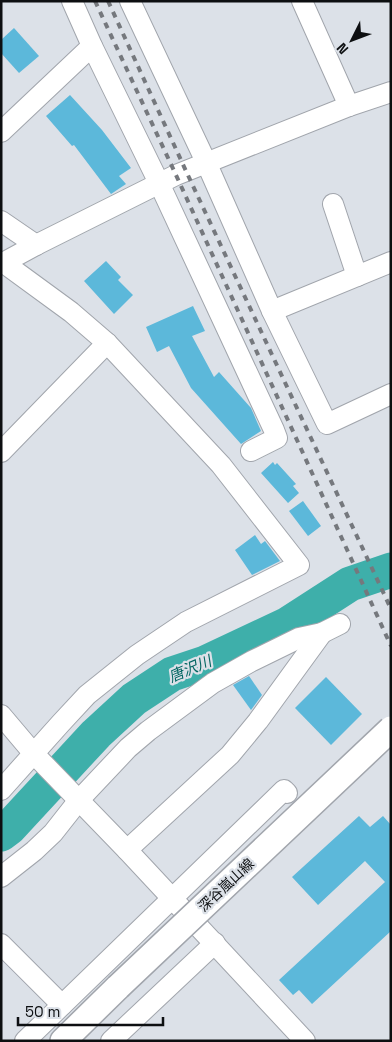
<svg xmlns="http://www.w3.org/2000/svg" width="392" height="1042" viewBox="0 0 392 1042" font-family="'Space Grotesk','Noto Sans JP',sans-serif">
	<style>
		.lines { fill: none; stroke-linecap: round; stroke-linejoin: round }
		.river { stroke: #3eafaa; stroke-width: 35 }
		.building { fill: #5cb8da }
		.minor-casing { stroke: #a1a5ac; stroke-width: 22 }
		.major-casing { stroke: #a1a5ac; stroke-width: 28 }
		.minor { stroke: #fff; stroke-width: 20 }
		.major { stroke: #fff; stroke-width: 25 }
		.rail { stroke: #75787d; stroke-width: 4; stroke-dasharray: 6 6; stroke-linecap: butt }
		.major-bridge-casing { stroke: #a1a5ac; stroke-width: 28; stroke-linecap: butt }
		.major-bridge { stroke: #fff; stroke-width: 25 }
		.labels { text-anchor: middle; stroke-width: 4.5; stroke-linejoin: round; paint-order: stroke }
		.street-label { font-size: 14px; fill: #0d0f11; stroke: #dce1e8 }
		.water-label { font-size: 15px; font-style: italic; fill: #036662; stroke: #dce1e8 }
	</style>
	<rect width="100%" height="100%" fill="#dce1e8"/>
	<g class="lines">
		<path class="river" d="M1,834L9,828L96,734L134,699L172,674L205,663L288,624L350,584L391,570"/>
	</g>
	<g class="building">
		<path d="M14,28L39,56L19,73L1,53V40Z"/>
		<path d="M70,95L102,130L131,168L119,176L126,184L111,194L74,145L72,146L46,116Z"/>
		<path d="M106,261L121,277L118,280L133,295L114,314L84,281Z"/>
		<path d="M193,306L205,331L192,336L214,377L219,372L251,408L261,431L241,444L191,388L169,346L157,352L146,327Z"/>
		<path d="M273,462L275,465L277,463L296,484L293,486L299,493L288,503L261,473Z"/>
		<path d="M303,501L321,526L308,536L289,511Z"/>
		<path d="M255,535L261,544L265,541L280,561L252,575L235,550Z"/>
		<path d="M249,676L262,695L251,710L233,685Z"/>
		<path d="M326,677L362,714L331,745L295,708Z"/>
		<path d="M359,816L370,827L383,816L391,825V931L312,1004L299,990L293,995L279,980L385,882L365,861L318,905L292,877Z"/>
	</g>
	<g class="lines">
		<g class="minor-casing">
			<g id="minor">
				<path d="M72,1L92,46L159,183L274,430L277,438L251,451"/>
				<path d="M130,1L206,162L272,311L327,424L391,394"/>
				<path d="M302,1L349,106"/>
				<path d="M1,132L92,46"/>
				<path d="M333,204L357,276"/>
				<path d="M1,221L36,245"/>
				<path d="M1,264L36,245L176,175L349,106L391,92"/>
				<path d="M272,311L391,262"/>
				<path d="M1,452L107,343"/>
				<path d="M1,715L34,754L127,850L305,1041"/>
				<path d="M1,790L61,723L87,695L137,655L186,622L299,565L221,465L107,343L71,312L4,263"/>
				<path d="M127,850L230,755L258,721L322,633"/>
				<path d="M1,877L34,851L53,833L79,800L128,748L148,731L213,683L252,661L299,638L322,633L340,624"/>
				<path d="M1,944L62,1005"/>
				<path d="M25,1041L284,790L287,793"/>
				<path d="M111,1041L215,943"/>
			</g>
		</g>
		<g class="major-casing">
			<path id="major" d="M63,1041L118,987"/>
		</g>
		<use href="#minor" class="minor"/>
		<use href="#major" class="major"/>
		<g class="rail">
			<path d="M95,1L176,175L391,646"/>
			<path d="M108,1L186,171L391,609"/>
		</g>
		<g class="major-bridge-casing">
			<path id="major-bridge" d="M118,987L391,729"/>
		</g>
		<use href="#major-bridge" class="major-bridge"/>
	</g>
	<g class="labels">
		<g class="street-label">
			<text transform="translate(226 885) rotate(-43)" y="5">深谷嵐山線</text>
		</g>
		<g class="water-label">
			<text transform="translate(190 669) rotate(-23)" y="5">唐沢川</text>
		</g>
	</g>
	<rect width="392" height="1042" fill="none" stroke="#0d0f11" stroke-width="5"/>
	<g transform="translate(352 40) rotate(228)" stroke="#dce1e8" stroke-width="4" paint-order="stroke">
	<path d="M0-4L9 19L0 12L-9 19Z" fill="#0d0f11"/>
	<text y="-8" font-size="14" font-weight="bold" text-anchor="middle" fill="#0d0f11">N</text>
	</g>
	<path d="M18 1017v8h145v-8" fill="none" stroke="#0d0f11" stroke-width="2.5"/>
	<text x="25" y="1017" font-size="15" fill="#0d0f11" stroke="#dce1e8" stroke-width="4" paint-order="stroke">50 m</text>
</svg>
